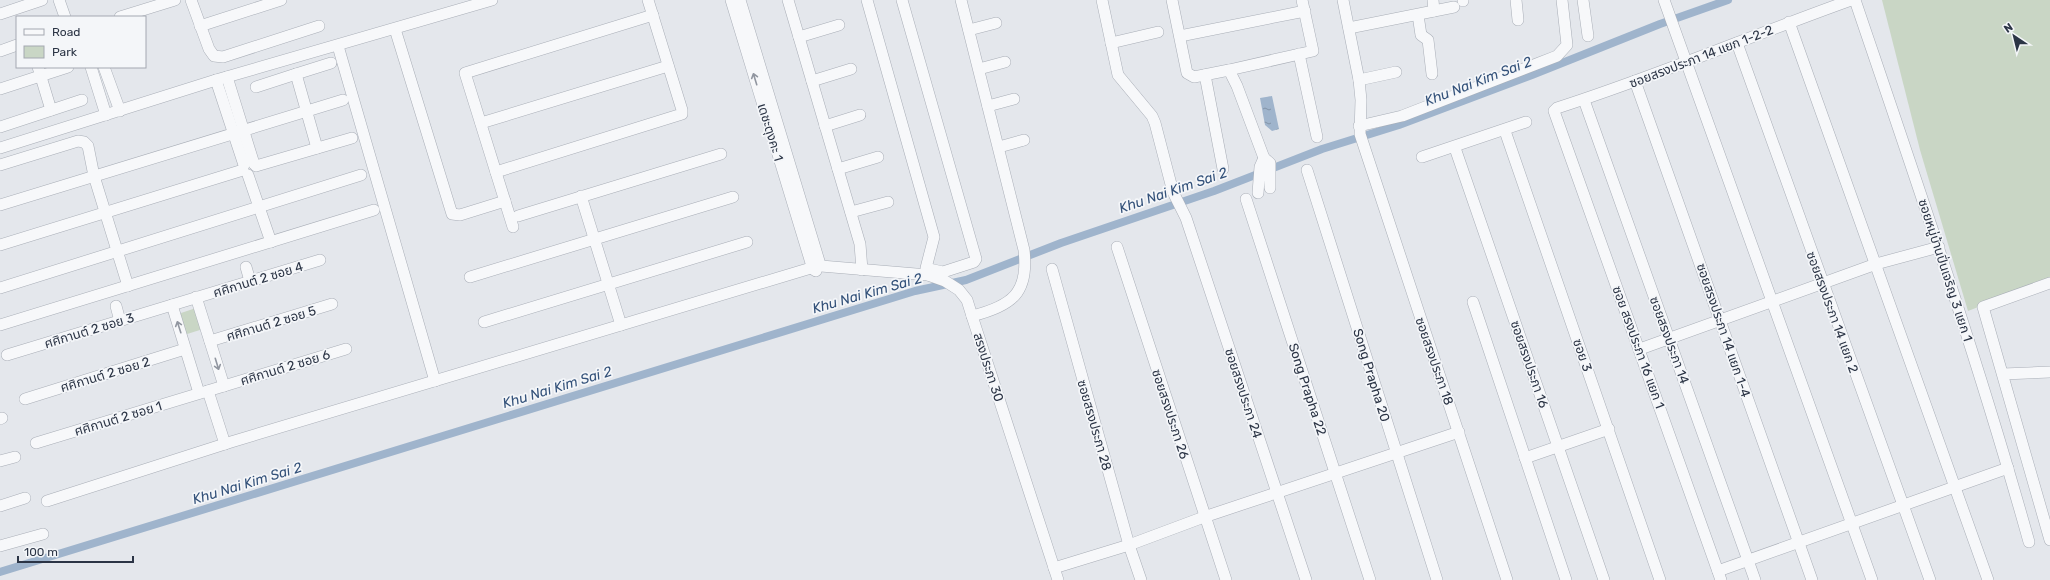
<svg xmlns="http://www.w3.org/2000/svg" width="2050" height="580" viewBox="0 0 2050 580" font-family="Rubik,'Noto Sans Thai',sans-serif">
	<style>
		.green { fill: #c9d6c5 }
		.water { fill: url(#water-ripples) }
		.lines { fill: none; stroke-linecap: round; stroke-linejoin: round }
		.canal { stroke: #9fb4cc; stroke-width: 8 }
		.minor-casing { stroke: #a9aeb7; stroke-width: 12 }
		.minor { stroke: #f7f8fa; stroke-width: 11 }
		.oneway { stroke: #9196a0 }
		.labels { text-anchor: middle; stroke-width: 3.5; stroke-linejoin: round; paint-order: stroke }
		.street-label { font-size: 13px; fill: #2b3445; stroke: #f4f6f9 }
		.water-label { font-size: 14px; font-style: italic; fill: #34527a; stroke: #f4f6f9 }
	</style>
	<defs>
		<pattern id="water-ripples" width="26" height="14" patternUnits="userSpaceOnUse"><rect width="26" height="14" fill="#9fb4cc"/><path d="M2 4q2-2 4 0t4 0M15 11q2-2 4 0t4 0" fill="none" stroke="#8293a7"/></pattern>
	</defs>
	<rect width="100%" height="100%" fill="#e4e7ec"/>
	<g class="green">
		<path d="M1882,0H2050V279L1968,311L1920,150Z"/>
		<path d="M196,308L203,329L184,335L178,314Z"/>
	</g>
	<path class="water" d="M1272,96L1279,129L1272,131L1265,125L1260,98Z"/>
	<g class="lines">
		<path class="canal" d="M0,572L915,291L966,280L1061,243L1214,191L1322,149L1399,125L1532,75L1660,24L1728,0"/>
		<g class="minor-casing">
			<g id="minor">
				<path d="M59,0L65,17"/>
				<path d="M191,0L209,49L214,56L223,57L319,26"/>
				<path d="M731,0L811,263V268L816,271"/>
				<path d="M740,0L819,261"/>
				<path d="M788,0L860,244L862,270"/>
				<path d="M867,0L934,237L926,268L928,275"/>
				<path d="M902,0L976,259L974,262L943,272L929,269"/>
				<path d="M961,0L1024,250C1029,293 1012,306 972,316"/>
				<path d="M1102,0L1118,75L1152,116L1155,123L1173,192L1186,218L1306,580"/>
				<path d="M1172,0L1187,73L1194,77L1229,70L1237,86L1264,158"/>
				<path d="M1343,0L1359,80L1361,100L1360,134L1507,580"/>
				<path d="M1433,0L1434,11"/>
				<path d="M1463,0V1"/>
				<path d="M1516,0L1518,20"/>
				<path d="M1583,0L1588,36"/>
				<path d="M1664,0L1872,580"/>
				<path d="M1855,0C1916,180 1978,359 2029,542"/>
				<path d="M0,14L42,0"/>
				<path d="M1418,15L1421,35L1428,40L1432,74"/>
				<path d="M120,17L175,0"/>
				<path d="M1789,22L1988,580"/>
				<path d="M200,26L281,0"/>
				<path d="M1349,28L1454,7"/>
				<path d="M395,29L452,214L460,215L505,201"/>
				<path d="M969,30L996,23"/>
				<path d="M1180,36L1305,11"/>
				<path d="M799,37L839,25"/>
				<path d="M1111,43L1158,32"/>
				<path d="M1737,43L1930,580"/>
				<path d="M338,46L435,381"/>
				<path d="M0,51L17,45"/>
				<path d="M1299,54L1317,137"/>
				<path d="M38,67L51,110"/>
				<path d="M91,67L106,115"/>
				<path d="M104,67L120,111"/>
				<path d="M979,69L1005,62"/>
				<path d="M1229,70L1313,51L1302,0"/>
				<path d="M1205,75L1223,169"/>
				<path d="M227,77L254,164"/>
				<path d="M216,80L244,165"/>
				<path d="M1359,80L1396,72"/>
				<path d="M812,81L851,69"/>
				<path d="M1635,81L1812,580"/>
				<path d="M256,87L296,74"/>
				<path d="M0,89L68,67"/>
				<path d="M1584,100L1755,580"/>
				<path d="M988,106L1014,99"/>
				<path d="M481,123L668,66"/>
				<path d="M825,126L860,115"/>
				<path d="M1359,126L1402,116L1557,56L1567,45L1562,0"/>
				<path d="M0,127L82,100"/>
				<path d="M1505,131L1660,580"/>
				<path d="M999,147L1024,140"/>
				<path d="M0,148L216,80L492,0"/>
				<path d="M317,148L296,74L331,63"/>
				<path d="M1455,148L1604,580"/>
				<path d="M1422,157L1526,122"/>
				<path d="M0,165L78,141L84,142L88,146L94,176L128,286"/>
				<path d="M256,166L352,138"/>
				<path d="M838,169L878,157"/>
				<path d="M1307,170L1437,580"/>
				<path d="M496,172L682,114V110L648,0"/>
				<path d="M248,175L271,242"/>
				<path d="M1258,193L1260,167L1264,158L1270,163V188"/>
				<path d="M581,196L621,325"/>
				<path d="M1246,199L1370,580"/>
				<path d="M0,205L343,100"/>
				<path d="M851,212L888,202"/>
				<path d="M518,216L721,154"/>
				<path d="M513,227L465,73L653,15"/>
				<path d="M0,245L243,170"/>
				<path d="M1117,247L1226,580"/>
				<path d="M821,266L928,275L945,281L959,290L967,300L972,316L1058,580"/>
				<path d="M246,267L250,281"/>
				<path d="M1052,269L1129,545L1141,580"/>
				<path d="M470,277L733,197"/>
				<path d="M2050,283L1983,307L2050,540"/>
				<path d="M0,288L361,175"/>
				<path d="M196,297L224,386"/>
				<path d="M1473,302L1566,580"/>
				<path d="M172,305L199,393"/>
				<path d="M116,306L120,321"/>
				<path d="M484,322L747,242"/>
				<path d="M0,325L374,210"/>
				<path d="M210,341L332,304"/>
				<path d="M1640,349L1876,264L1939,247"/>
				<path d="M7,355L320,260"/>
				<path d="M2003,374L2050,372"/>
				<path d="M208,391L225,444"/>
				<path d="M25,399L185,349"/>
				<path d="M0,419L2,418"/>
				<path d="M36,443L346,349"/>
				<path d="M1525,458L1609,429"/>
				<path d="M0,461L15,457"/>
				<path d="M47,501L231,442L811,268"/>
				<path d="M0,506L25,498"/>
				<path d="M0,546L43,534"/>
				<path d="M1054,568L1129,545L1204,517L1459,432"/>
				<path d="M1718,571L2008,468"/>
				<path d="M1721,580L1554,111L1557,108C1657,76 1753,35 1851,0"/>
			</g>
		</g>
		<use href="#minor" class="minor"/>
	</g>
	<defs><path id="oneway-shaft" d="M-6 0H5M1.5-3L5.5 0L1.5 3" fill="none" stroke-width="1.6" stroke-linecap="round" stroke-linejoin="round"/></defs>
	<g class="oneway">
		<use href="#oneway-shaft" transform="translate(755 79) rotate(-107)"/>
		<use href="#oneway-shaft" transform="translate(179 327) rotate(-108)"/>
		<use href="#oneway-shaft" transform="translate(217 364) rotate(73)"/>
	</g>
	<g class="labels">
		<g class="street-label">
			<text transform="translate(1701 56) rotate(-21)" y="5">ซอยสรงประภา 14 แยก 1-2-2</text>
			<text transform="translate(771 132) rotate(73)" y="5">เดชะตุงคะ 1</text>
			<text transform="translate(1946 270) rotate(72)" y="5">ซอยหมู่บ้านปิ่นเจริญ 3 แยก 1</text>
			<text transform="translate(258 279) rotate(-17)" y="5">ศศิกานต์ 2 ซอย 4</text>
			<text transform="translate(1833 312) rotate(70)" y="5">ซอยสรงประภา 14 แยก 2</text>
			<text transform="translate(271 323) rotate(-17)" y="5">ศศิกานต์ 2 ซอย 5</text>
			<text transform="translate(89 330) rotate(-17)" y="5">ศศิกานต์ 2 ซอย 3</text>
			<text transform="translate(1724 330) rotate(71)" y="5">ซอยสรงประภา 14 แยก 1-4</text>
			<text transform="translate(1670 340) rotate(70)" y="5">ซอยสรงประภา 14</text>
			<text transform="translate(1639 347) rotate(70)" y="5">ซอย สรงประภา 16 แยก 1</text>
			<text transform="translate(1583 355) rotate(71)" y="5">ซอย 3</text>
			<text transform="translate(1435 361) rotate(71)" y="5">ซอยสรงประภา 18</text>
			<text transform="translate(1530 364) rotate(71)" y="5">ซอยสรงประภา 16</text>
			<text transform="translate(285 367) rotate(-17)" y="5">ศศิกานต์ 2 ซอย 6</text>
			<text transform="translate(989 367) rotate(72)" y="5">สรงประภา 30</text>
			<text transform="translate(105 374) rotate(-17)" y="5">ศศิกานต์ 2 ซอย 2</text>
			<text transform="translate(1372 375) rotate(73)" y="5">Song Prapha 20</text>
			<text transform="translate(1308 389) rotate(72)" y="5">Song Prapha 22</text>
			<text transform="translate(1244 393) rotate(72)" y="5">ซอยสรงประภา 24</text>
			<text transform="translate(1171 414) rotate(72)" y="5">ซอยสรงประภา 26</text>
			<text transform="translate(118 418) rotate(-17)" y="5">ศศิกานต์ 2 ซอย 1</text>
			<text transform="translate(1095 425) rotate(74)" y="5">ซอยสรงประภา 28</text>
		</g>
		<g class="water-label">
			<text transform="translate(1478 81) rotate(-21)" y="5">Khu Nai Kim Sai 2</text>
			<text transform="translate(1173 190) rotate(-19)" y="5">Khu Nai Kim Sai 2</text>
			<text transform="translate(867 293) rotate(-16)" y="5">Khu Nai Kim Sai 2</text>
			<text transform="translate(557 387) rotate(-17)" y="5">Khu Nai Kim Sai 2</text>
			<text transform="translate(247 483) rotate(-17)" y="5">Khu Nai Kim Sai 2</text>
		</g>
	</g>
	<rect x="16" y="16" width="130" height="52" fill="#f4f6f9" stroke="#a4a8b1"/>
	<rect x="24" y="29" width="20" height="6" fill="#f7f8fa" stroke="#a4a8b1"/>
	<text x="52" y="36" font-size="12" fill="#2b3445">Road</text>
	<rect x="24" y="46" width="20" height="12" fill="#c9d6c5" stroke="#a4a8b1"/>
	<text x="52" y="56" font-size="12" fill="#2b3445">Park</text>
	<g transform="translate(2014 36) rotate(325)" stroke="#f4f6f9" stroke-width="3" paint-order="stroke">
	<path d="M0-3L7 15L0 10L-7 15Z" fill="#2b3445"/>
	<text y="-6" font-size="11" font-weight="bold" text-anchor="middle" fill="#2b3445">N</text>
	</g>
	<path d="M18 556v6h115v-6" fill="none" stroke="#2b3445" stroke-width="2"/>
	<text x="24" y="556" font-size="12" fill="#2b3445" stroke="#f4f6f9" stroke-width="3" paint-order="stroke">100 m</text>
</svg>
